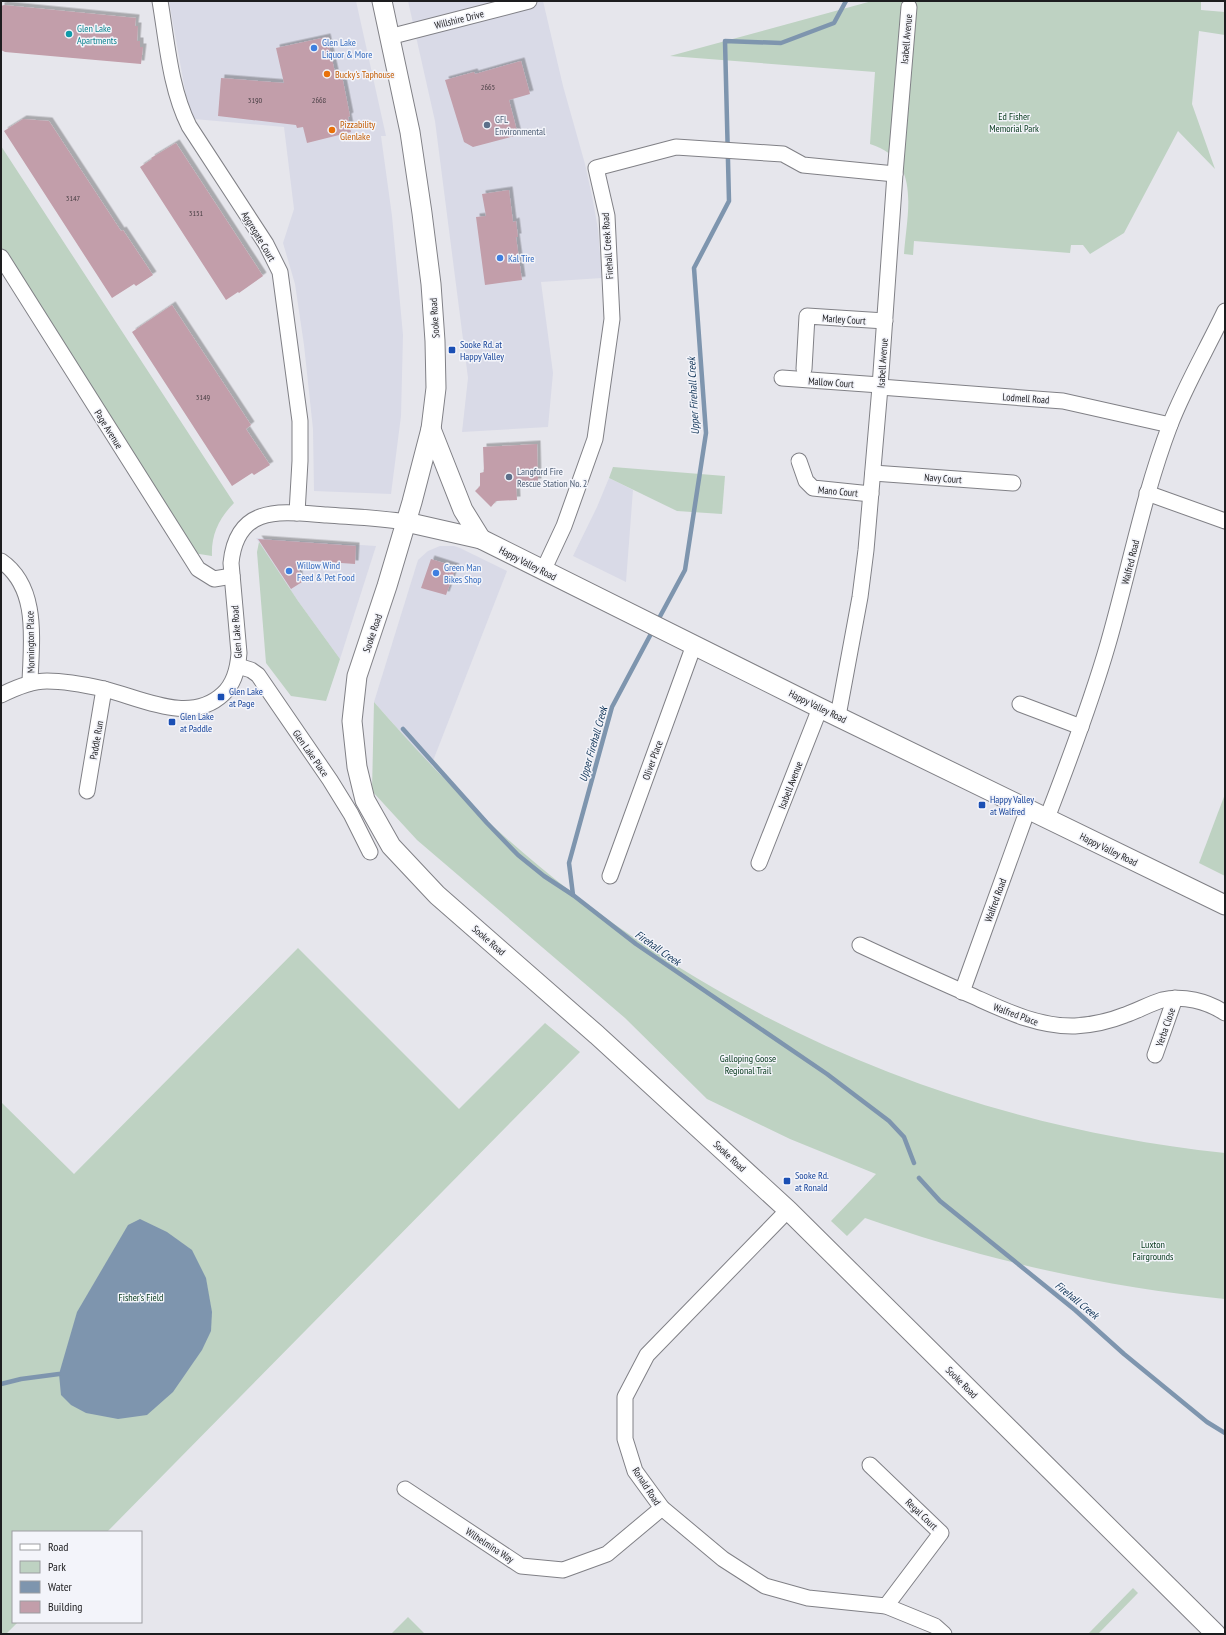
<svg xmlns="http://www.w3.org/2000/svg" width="1226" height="1635" viewBox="0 0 1226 1635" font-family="'PT Sans Narrow',sans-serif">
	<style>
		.built { fill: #d9dae7 }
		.green { fill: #bed2c2 }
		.water { fill: #7e95ae }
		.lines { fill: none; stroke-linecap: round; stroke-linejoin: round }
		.stream { stroke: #7e95ae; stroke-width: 4.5 }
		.building { fill: #c29eaa; filter: url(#shadow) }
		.minor-casing { stroke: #808086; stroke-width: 17 }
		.major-casing { stroke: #808086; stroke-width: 21 }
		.minor { stroke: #fff; stroke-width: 15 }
		.major { stroke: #fff; stroke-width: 19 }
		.culture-dot { fill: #0f9aa8; stroke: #f3f4fa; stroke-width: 1.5 }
		.shop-dot { fill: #3f7fe0; stroke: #f3f4fa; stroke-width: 1.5 }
		.food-dot { fill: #e8710a; stroke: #f3f4fa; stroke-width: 1.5 }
		.service-dot { fill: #5c6f8a; stroke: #f3f4fa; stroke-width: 1.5 }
		.transit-dot { fill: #1a4fb4; stroke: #f3f4fa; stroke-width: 1.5 }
		.labels { text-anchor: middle; stroke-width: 3; stroke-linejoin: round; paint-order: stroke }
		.number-label { font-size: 8px; fill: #463d42 }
		.street-label { font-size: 10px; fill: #1d1d1f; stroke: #f3f4fa }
		.culture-label { font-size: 10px; fill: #0d838f; stroke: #f3f4fa; text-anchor: start }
		.shop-label { font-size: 10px; fill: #366cbe; stroke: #f3f4fa; text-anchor: start }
		.food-label { font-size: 10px; fill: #c56008; stroke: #f3f4fa; text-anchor: start }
		.park-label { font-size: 10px; fill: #033719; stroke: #f3f4fa }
		.service-label { font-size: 10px; fill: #4e5e75; stroke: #f3f4fa; text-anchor: start }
		.transit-label { font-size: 10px; fill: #164399; stroke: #f3f4fa; text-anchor: start }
		.water-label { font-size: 11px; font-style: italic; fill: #103457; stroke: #f3f4fa }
	</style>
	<defs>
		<filter id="shadow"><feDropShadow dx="3.5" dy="-3.5" stdDeviation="0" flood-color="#0004"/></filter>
	</defs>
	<rect width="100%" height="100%" fill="#e6e6ec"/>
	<g class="built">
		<path d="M169,1H356L386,136H381L392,216L403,335L401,416L391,494L314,491L313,429L304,345L295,284L283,243L294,209L284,127L194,119L186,96Z"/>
		<path d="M408,1H543L563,86L585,164L592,196L598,229L602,278L541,282L553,373L548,427L462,432L468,378L435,121Z"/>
		<path d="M609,478L633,490L626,582L573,556L597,507Z"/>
		<path d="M256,538L376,546L340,659L298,601Z"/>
		<path d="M440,546H454L460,548L507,571L431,766L374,702L418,560L428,551Z"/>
	</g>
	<g class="green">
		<path d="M872,1H1201V10L1225,12V35L1199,31L1192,104L1215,169L1178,131L1124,233L1090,254L1083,245H1071L1070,253L914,241L913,255L904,254C907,212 922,160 870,144L875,72L670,56Z"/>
		<path d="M1,146L234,503C219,518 211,535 212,556L193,553L1,259Z"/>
		<path d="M613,467L725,476L722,514L677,511L609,478Z"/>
		<path d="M259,542L298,601L340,659L326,701L291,696L266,663L257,552Z"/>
		<path d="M374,702C409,742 445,781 483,817C691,1010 944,1123 1225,1153V1299C1101,1287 982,1259 865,1218L847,1236L831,1221L876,1174L790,1139L707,1099L625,1018L417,840L372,791Z"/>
		<path d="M1225,794V876L1199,863Z"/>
		<path d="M298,948L459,1109L545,1023L580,1052L107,1532H13V1622H18L6,1634H1V1102L74,1174Z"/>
		<path d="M1133,1588L1138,1593L1098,1634H1088Z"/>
		<path d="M408,1617L425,1634H391Z"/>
	</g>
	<path class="water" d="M140,1219L167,1232L192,1250L206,1278L212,1312L211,1331L202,1350L173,1392L147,1415L118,1419L86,1413L71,1405L61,1395L59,1374L77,1312L128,1225Z"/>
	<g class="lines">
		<g class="stream">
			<path d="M657,622L685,570L706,433L694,268L729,201L725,41L781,43L834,23L846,1"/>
			<path d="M403,729L487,823L518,855L544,876L573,895L636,944L827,1074L889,1121L904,1137L914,1163"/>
			<path d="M573,895L569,863L612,707L653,630"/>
			<path d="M919,1178L940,1201L1075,1310L1124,1354L1207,1422L1225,1433"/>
			<path d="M1,1384L21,1379L59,1374"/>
		</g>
	</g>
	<g class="building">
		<path d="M4,5L136,18L135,26H138L137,41H140V47H143L141,64L5,52L1,50V6Z"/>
		<path d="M327,37L336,77L342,76L350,116L348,117L351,132L307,143L303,127L297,128L296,125L218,116L221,78L284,83L276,48Z"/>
		<path d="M521,61L530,94L509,100L518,135L473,147L464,142L445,80L474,72L475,74Z"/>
		<path d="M23,119L49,121L121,231L123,230L153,275L136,286L134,284L112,298L4,131Z"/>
		<path d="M176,143L263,276L239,293L238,292L226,300L140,167L152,159L151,158Z"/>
		<path d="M509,190L513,222L516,221L518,237H516L522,280L485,285L476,217L486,216L482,194Z"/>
		<path d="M172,305L251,425L246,429L270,465L254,475L252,473L232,486L132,332Z"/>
		<path d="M537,444L538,482L516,483L517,500L496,501L491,507L475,491L480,486V473L484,472L483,447Z"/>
		<path d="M258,539L356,546L355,564L300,560L299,577L302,582L291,589Z"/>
		<path d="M431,559L456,567L446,595L421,588Z"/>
	</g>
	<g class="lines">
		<g class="minor-casing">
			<g id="minor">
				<path d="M160,1C167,42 170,88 189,126L266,244L280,272L300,421V461L297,513"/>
				<path d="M389,37L529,1"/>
				<path d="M1,257L198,569L214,579L232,576"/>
				<path d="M804,369L807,316L885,321"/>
				<path d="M782,378L880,385"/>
				<path d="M880,387L1063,401L1170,425"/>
				<path d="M799,461L806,481L813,488L871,494"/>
				<path d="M873,473L1013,483"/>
				<path d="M1147,493L1225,521"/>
				<path d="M1,561C40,588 31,643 30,683"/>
				<path d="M543,571L564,526L595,439L612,319L607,216L596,168L676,147L783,154L803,165L895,174"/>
				<path d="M238,666L251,670L258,675L330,780L351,814L370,852"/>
				<path d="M1,695C15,688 31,681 47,681C66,681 86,685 104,689C141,698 190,725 223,694C235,683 238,668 239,653L231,563C237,503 283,512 327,515C354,517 380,518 406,522"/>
				<path d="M1020,704L1081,727"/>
				<path d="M838,716L860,597L866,550L880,387L895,174L909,7"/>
				<path d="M87,791L104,689"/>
				<path d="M1047,818C1069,761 1091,703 1108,644C1129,571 1143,496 1170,425C1185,386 1207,349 1225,311"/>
				<path d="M759,863L820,708"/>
				<path d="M610,876L694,645"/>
				<path d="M860,945C896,962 932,978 968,994C1002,1009 1036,1027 1075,1026C1091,1025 1110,1021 1125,1015C1137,1011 1149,1004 1162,1000C1183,995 1207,1001 1225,1013"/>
				<path d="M962,992L1028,809"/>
				<path d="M1155,1055L1175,998"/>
				<path d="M788,1210L647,1355L625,1397V1439L635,1471L662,1508L723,1559L765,1586L808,1598L886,1606L935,1626L944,1634"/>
				<path d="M870,1465L941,1533L886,1606"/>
				<path d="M405,1489L521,1566L563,1570L607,1554L662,1508"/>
			</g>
		</g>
		<g class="major-casing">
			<g id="major">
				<path d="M382,1L410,132L422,213L431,284L435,341L436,388L431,429L412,502L387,586L357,676L352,721L357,767L365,800L391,846L437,895L597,1035L788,1210L1216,1634"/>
				<path d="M431,429L463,510L481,539"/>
				<path d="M406,522L481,539L820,708L1225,905"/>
			</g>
		</g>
		<use href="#minor" class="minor"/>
		<use href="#major" class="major"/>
	</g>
	<circle class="culture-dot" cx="69" cy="34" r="4"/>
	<g class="shop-dot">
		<circle cx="314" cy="48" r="4"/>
		<circle cx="500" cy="258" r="4"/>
		<circle cx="289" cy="571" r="4"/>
		<circle cx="436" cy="573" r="4"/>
	</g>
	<g class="food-dot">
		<circle cx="327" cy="74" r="4"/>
		<circle cx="332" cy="130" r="4"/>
	</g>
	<g class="service-dot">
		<circle cx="487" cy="125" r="4"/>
		<circle cx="509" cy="477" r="4"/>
	</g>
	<g class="transit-dot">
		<rect x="448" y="346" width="8" height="8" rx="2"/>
		<rect x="217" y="693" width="8" height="8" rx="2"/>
		<rect x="168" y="718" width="8" height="8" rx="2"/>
		<rect x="978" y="801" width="8" height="8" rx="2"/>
		<rect x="783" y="1177" width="8" height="8" rx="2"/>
	</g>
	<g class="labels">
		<g class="number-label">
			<text x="488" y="90">2665</text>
			<text x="255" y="103">3190</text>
			<text x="319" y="103">2668</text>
			<text x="73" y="201">3147</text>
			<text x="196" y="216">3151</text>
			<text x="203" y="400">3149</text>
		</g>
		<g class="street-label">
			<text transform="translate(459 19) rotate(-14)" y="4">Willshire Drive</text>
			<text transform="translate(906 39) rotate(-85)" y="4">Isabell Avenue</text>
			<text transform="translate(259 236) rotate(59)" y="4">Aggregate Court</text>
			<text transform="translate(607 246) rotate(-94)" y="4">Firehall Creek Road</text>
			<text transform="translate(434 318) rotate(-94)" y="4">Sooke Road</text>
			<text transform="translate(844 319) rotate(4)" y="4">Marley Court</text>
			<text transform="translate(882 363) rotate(-86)" y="4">Isabell Avenue</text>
			<text transform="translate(831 382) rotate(4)" y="4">Mallow Court</text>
			<text transform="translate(1026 398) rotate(4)" y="4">Lodmell Road</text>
			<text transform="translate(109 429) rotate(58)" y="4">Page Avenue</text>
			<text transform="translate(943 478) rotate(4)" y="4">Navy Court</text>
			<text transform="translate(838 491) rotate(5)" y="4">Mano Court</text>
			<text transform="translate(1130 562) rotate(-76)" y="4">Walfred Road</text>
			<text transform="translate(528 563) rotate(27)" y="4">Happy Valley Road</text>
			<text transform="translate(236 632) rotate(-94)" y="4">Glen Lake Road</text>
			<text transform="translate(372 633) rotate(-71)" y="4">Sooke Road</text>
			<text transform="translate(30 642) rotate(-91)" y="4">Monnington Place</text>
			<text transform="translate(818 706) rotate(26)" y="4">Happy Valley Road</text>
			<text transform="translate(96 740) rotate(-80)" y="4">Paddle Run</text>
			<text transform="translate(311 753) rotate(55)" y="4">Glen Lake Place</text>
			<text transform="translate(652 760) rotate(-70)" y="4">Oliver Place</text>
			<text transform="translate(790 785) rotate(-69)" y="4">Isabell Avenue</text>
			<text transform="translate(1109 849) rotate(26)" y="4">Happy Valley Road</text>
			<text transform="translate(995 900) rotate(-70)" y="4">Walfred Road</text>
			<text transform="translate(489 940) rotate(41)" y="4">Sooke Road</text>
			<text transform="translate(1016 1014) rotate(20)" y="4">Walfred Place</text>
			<text transform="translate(1165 1027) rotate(-71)" y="4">Yerba Close</text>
			<text transform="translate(730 1156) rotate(43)" y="4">Sooke Road</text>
			<text transform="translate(962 1382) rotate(45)" y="4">Sooke Road</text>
			<text transform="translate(647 1486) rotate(57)" y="4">Ronald Road</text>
			<text transform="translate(922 1514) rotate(44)" y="4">Regal Court</text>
			<text transform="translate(490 1545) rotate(33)" y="4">Wilhelmina Way</text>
		</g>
		<g class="culture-label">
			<text x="77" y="32">Glen Lake<tspan x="77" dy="12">Apartments</tspan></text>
		</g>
		<g class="shop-label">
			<text x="322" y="46">Glen Lake<tspan x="322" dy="12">Liquor &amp; More</tspan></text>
			<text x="508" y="262">Kal Tire</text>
			<text x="297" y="569">Willow Wind<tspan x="297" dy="12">Feed &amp; Pet Food</tspan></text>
			<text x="444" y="571">Green Man<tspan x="444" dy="12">Bikes Shop</tspan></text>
		</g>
		<g class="food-label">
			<text x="335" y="78">Bucky's Taphouse</text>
			<text x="340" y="128">Pizzability<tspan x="340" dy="12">Glenlake</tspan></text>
		</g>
		<g class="park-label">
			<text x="1014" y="120">Ed Fisher<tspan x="1014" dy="12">Memorial Park</tspan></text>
			<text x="748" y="1062">Galloping Goose<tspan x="748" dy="12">Regional Trail</tspan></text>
			<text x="1153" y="1248">Luxton<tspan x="1153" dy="12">Fairgrounds</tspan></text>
			<text x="141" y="1301">Fisher's Field</text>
		</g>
		<g class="service-label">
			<text x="495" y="123">GFL<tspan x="495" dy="12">Environmental</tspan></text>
			<text x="517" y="475">Langford Fire<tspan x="517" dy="12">Rescue Station No. 2</tspan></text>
		</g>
		<g class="transit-label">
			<text x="460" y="348">Sooke Rd. at<tspan x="460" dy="12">Happy Valley</tspan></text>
			<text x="229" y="695">Glen Lake<tspan x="229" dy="12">at Page</tspan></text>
			<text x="180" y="720">Glen Lake<tspan x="180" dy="12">at Paddle</tspan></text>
			<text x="990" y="803">Happy Valley<tspan x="990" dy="12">at Walfred</tspan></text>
			<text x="795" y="1179">Sooke Rd.<tspan x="795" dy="12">at Ronald</tspan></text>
		</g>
		<g class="water-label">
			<text transform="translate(693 396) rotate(-93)" y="4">Upper Firehall Creek</text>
			<text transform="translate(593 744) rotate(-74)" y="4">Upper Firehall Creek</text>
			<text transform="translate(658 948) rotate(35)" y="4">Firehall Creek</text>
			<text transform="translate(1077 1300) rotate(39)" y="4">Firehall Creek</text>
		</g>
	</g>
	<rect width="1226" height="1635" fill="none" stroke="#1d1d1f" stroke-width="4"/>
	<rect x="12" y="1531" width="130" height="92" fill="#f3f4fa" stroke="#9d9ea2"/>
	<rect x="20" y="1544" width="20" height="6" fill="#ffffff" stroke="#9d9ea2"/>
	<text x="48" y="1551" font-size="12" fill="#1d1d1f">Road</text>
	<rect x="20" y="1561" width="20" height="12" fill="#bed2c2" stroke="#9d9ea2"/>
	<text x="48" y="1571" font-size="12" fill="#1d1d1f">Park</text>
	<rect x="20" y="1581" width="20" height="12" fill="#7e95ae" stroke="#9d9ea2"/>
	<text x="48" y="1591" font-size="12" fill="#1d1d1f">Water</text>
	<rect x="20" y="1601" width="20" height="12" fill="#c29eaa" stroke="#9d9ea2"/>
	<text x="48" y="1611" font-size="12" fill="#1d1d1f">Building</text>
</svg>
